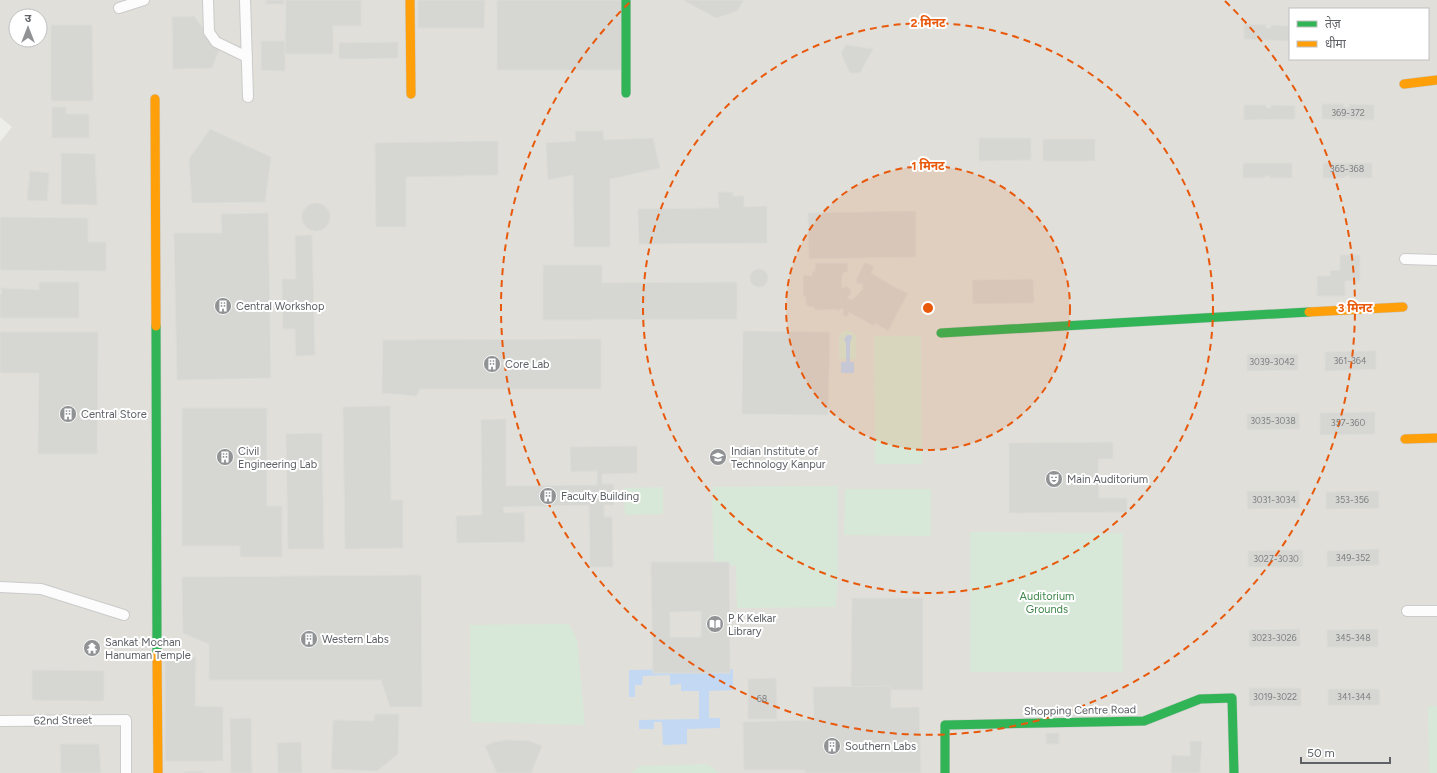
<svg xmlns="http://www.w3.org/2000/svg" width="1437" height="773" viewBox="0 0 1437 773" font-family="Figtree,'Noto Sans Devanagari',sans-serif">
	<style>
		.education { fill: #e0dfd9; fill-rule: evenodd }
		.green { fill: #d8e8d8 }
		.water { fill: #c2d8f3 }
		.building { fill: #d6d6d2; stroke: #dcdcd8; fill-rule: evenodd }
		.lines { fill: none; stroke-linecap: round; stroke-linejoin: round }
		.street-casing { stroke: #cacbca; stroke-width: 12 }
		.fast-casing { stroke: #c9c9c9; stroke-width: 10 }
		.slow-casing { stroke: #c9c9c9; stroke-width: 10 }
		.street { stroke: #fcfcfc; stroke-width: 10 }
		.fast { stroke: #30b455; stroke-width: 9 }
		.slow { stroke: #ff9f0a; stroke-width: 9 }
		.ring { fill: none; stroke: #e8590c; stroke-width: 2; stroke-dasharray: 7 5 }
		.labels { text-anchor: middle; stroke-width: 4; stroke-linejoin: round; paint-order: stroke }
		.number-label { font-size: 9px; fill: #7c7f82 }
		.poi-label { font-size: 11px; fill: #5e6166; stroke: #fff; text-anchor: start }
		.park-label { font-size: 11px; fill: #3e854a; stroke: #fff }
		.street-label { font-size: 11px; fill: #5e6166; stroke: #fff }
		.centre { fill: #e8590c; stroke: #fff; stroke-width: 2 }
		.ring-label { font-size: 12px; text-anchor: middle; font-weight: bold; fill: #e8590c; stroke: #fff; stroke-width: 4; stroke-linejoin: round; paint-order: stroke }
	</style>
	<rect width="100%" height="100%" fill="#edede9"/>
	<path class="education" d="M0,0H1437V773H0V142L12,127L0,117ZM1290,9H1428V59H1290ZM16,16H40V40H16Z"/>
	<g class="green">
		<path d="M847,330L854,333L856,336V359H850V343L851,341L846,343V359H839V337L841,333Z"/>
		<path d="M874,336H921L922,464H875Z"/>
		<path d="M838,486V578L836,607L737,608L736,565H714L712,487Z"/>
		<path d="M663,487V514L625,515L624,488Z"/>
		<path d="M845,489H931V536L844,535Z"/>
		<path d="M970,532L1123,533V672H970Z"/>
		<path d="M569,624L577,639L585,725L471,722L470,625Z"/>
		<path d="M1428,706H1437V773H1429Z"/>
		<path d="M707,764L720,773H631L640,766Z"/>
	</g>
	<g class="water">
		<path d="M847,335H851L852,337L850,343V362H854V373H841V362H846V343L844,339Z"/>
		<path d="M733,669V690L709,691V718H720V728L687,729V744L663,745L662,722H654V729H639V720L699,719V691H681V684L670,685V675L643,676L642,685H635V697H629V670Z"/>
	</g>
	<g class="building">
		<rect x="266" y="0" width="18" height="4"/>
		<path d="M286,0H361V26H333V54H285Z"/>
		<path d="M418,0H485L484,28H418Z"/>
		<rect x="497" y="0" width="125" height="70"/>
		<path d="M683,0H744L737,11L716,18Z"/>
		<path d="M194,16L219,50L212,68L173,69L172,17Z"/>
		<path d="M1244,24L1266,25V28H1271V25L1290,26V41L1244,39Z"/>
		<path d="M51,25H92L93,101H51Z"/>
		<path d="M261,41H285V71L261,70Z"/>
		<path d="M398,42V58L339,59V43Z"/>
		<path d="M846,45L873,49L860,73H850L841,53Z"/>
		<path d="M1322,104H1344V107H1349V104L1374,105V120L1322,119Z"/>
		<path d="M1244,105H1266V108H1271V105L1295,106V119L1244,120Z"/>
		<path d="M52,107H66V114H89V138H52Z"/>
		<path d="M210,129L271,157L265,202L192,203L189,159Z"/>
		<path d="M575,131H603L604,140L653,138L660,168L610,179V247H574L573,175L548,180L546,143L576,141Z"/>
		<path d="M979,138H1031V160L979,161Z"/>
		<rect x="1043" y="139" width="52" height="22"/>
		<path d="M498,141V175L406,177V227H376L375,143Z"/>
		<path d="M61,153L95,154L97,205L61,204Z"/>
		<path d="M1243,163H1292V178H1270V176H1265V178H1243Z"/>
		<path d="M1323,163H1372V178H1350V176H1345V178H1323Z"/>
		<path d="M30,171L49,173L47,201L27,200Z"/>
		<path d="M718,192H733V196H744V207L767,206V243L639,244L638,209L719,208Z"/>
		<circle cx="316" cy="217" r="14"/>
		<path d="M916,211V257L809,259L808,213Z"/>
		<path d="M268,213L271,378L177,380L174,233H222L221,214Z"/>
		<path d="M0,217L88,218V242H106V271L0,270Z"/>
		<path d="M312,235L315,355L296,356L295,329H283L282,279H296L295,236Z"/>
		<path d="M1340,255H1360V281H1345V296H1317V276H1330V271L1340,270Z"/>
		<path d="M865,262L874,267L871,273L894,287L908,293L888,331L875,323L874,326L849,312L847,317L843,315V308L837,311V309L815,310L814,307L807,306L806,303V297L803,296V275L812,276V272L815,271V263H847L848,271L843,273L842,277V289L846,286L851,290V294L847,298L852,300L862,290L863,284L857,283L856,280Z"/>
		<path d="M543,265H602V283L737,282V319L543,320Z"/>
		<circle cx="759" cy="278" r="9"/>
		<path d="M1033,279L1034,303L973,304L972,280Z"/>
		<path d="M39,282H79V318H0V294H2L1,288L39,290Z"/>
		<path d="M743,331L830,332L828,415L742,414Z"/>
		<path d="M0,332H98L97,454H38L39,373H0Z"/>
		<path d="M601,339V389H420L416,396L382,393L383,340Z"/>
		<path d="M1376,351V369L1325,371V352Z"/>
		<path d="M1247,354H1298V370L1247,371Z"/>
		<path d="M390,406L391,500H403V548L345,549L343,407Z"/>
		<path d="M182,408H267V506H282V557H240V546H182Z"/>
		<path d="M1375,412V434L1320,435V413Z"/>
		<path d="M1273,413H1299L1300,429L1247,430V414Z"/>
		<path d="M506,419V486L597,485V471L571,472L570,447L637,446V473L602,474V484H614V505H604V517H612L613,567H590L589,505L503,507L504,513L524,512L525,542L457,543L456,516L482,515L481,420Z"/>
		<path d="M322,433L324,549H288L286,434Z"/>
		<path d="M1113,442V459H1098L1099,498H1127V512L1009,513V443Z"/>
		<path d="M1247,491H1299L1300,508L1248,509Z"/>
		<path d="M1379,491V508L1326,509V492Z"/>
		<path d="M1379,549V565L1327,567V551Z"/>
		<path d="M1274,550H1303V567H1248V551Z"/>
		<path d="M651,562H729L730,673H653ZM701,611V637H670V612Z"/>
		<path d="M421,575L422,707H390L381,680H209V644L183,633L182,577Z"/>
		<path d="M852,598H923V690H851Z"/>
		<path d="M1300,629V646L1249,647V630Z"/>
		<path d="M1378,629V647H1327V630Z"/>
		<path d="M165,657H196L195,706L223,707V761H165Z"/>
		<path d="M32,670L104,671V701L32,700Z"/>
		<path d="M776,678L777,719H748V679Z"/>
		<path d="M891,686V708L919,707L921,773H805V770H744L743,722L814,720L813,687Z"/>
		<rect x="1249" y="688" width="52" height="18"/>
		<path d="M1328,689H1379L1380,705H1328Z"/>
		<path d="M375,714H399L398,754L377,771L331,769L333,720L374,721Z"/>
		<path d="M251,718L252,773H231L230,719Z"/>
		<rect x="1046" y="733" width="13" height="11"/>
		<path d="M508,740L529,741L542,746L531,773H497L485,746L495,742Z"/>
		<path d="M508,740L529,741L542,746L531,773H497L485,746L495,742Z"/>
		<path d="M1190,741H1202L1200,773H1171L1172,755L1190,756Z"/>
		<path d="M301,742L302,773H278L277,743Z"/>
		<path d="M60,744H99L101,773H61Z"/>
		<path d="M203,771V773H184V772Z"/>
	</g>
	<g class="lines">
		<g class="street-casing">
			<g id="street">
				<path d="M208,0L209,32L216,42L247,57"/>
				<path d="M245,0L248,97"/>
				<path d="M119,8L144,0"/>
				<path d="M1405,259L1437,260"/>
				<path d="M0,587L41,589L124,615"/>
				<path d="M1407,611H1437"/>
				<path d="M0,721L126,720V773"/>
			</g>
		</g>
		<g class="fast-casing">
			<g id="fast">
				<path d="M626,0V93"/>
				<path d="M156,326L157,654"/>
				<path d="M941,333L1309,312"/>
				<path d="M945,773V725L1144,721L1200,699L1232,698L1234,773"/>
			</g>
		</g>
		<g class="slow-casing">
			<g id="slow">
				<path d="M410,0L411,94"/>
				<path d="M1404,84L1437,80"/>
				<path d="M155,99L156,326"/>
				<path d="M1309,312L1403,307"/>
				<path d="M1405,439L1437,438"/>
				<path d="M157,654L158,773"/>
			</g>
		</g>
		<use href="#street" class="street"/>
		<use href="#fast" class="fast"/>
		<use href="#slow" class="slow"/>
	</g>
	<circle cx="928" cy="308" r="142" fill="#e8590c" fill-opacity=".12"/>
	<g class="ring">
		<circle cx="928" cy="308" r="142"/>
		<circle cx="928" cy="308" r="285"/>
		<path d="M1225 1A427 427 0 1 1 631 1"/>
	</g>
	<defs>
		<g id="building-disc" transform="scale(0.9)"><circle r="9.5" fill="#909294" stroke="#fff"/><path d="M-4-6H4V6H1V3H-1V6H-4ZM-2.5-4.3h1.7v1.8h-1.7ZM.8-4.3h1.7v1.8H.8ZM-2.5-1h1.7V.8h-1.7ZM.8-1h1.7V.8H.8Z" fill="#fff"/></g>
		<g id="university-disc" transform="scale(0.9)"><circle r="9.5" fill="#909294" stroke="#fff"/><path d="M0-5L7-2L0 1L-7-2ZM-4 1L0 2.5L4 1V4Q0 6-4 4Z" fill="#fff"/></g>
		<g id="theatre-disc" transform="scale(0.9)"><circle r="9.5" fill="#909294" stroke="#fff"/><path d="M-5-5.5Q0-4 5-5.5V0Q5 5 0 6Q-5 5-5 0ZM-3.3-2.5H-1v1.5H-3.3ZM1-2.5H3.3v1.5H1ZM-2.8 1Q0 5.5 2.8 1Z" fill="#fff"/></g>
		<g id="library-disc" transform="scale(0.9)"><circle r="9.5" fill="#909294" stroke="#fff"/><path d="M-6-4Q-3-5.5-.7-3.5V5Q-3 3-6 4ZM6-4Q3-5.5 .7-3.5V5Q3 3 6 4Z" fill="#fff"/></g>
		<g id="temple-disc" transform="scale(0.9)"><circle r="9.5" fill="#909294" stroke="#fff"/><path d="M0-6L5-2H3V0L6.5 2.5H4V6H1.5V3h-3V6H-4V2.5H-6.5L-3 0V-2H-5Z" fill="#fff"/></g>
	</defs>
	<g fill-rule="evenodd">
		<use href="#building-disc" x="223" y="306"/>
		<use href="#building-disc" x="492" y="364"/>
		<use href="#building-disc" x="68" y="414"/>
		<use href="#building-disc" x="225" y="457"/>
		<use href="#university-disc" x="718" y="457"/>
		<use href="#theatre-disc" x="1054" y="479"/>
		<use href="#building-disc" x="548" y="496"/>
		<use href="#library-disc" x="715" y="624"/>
		<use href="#building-disc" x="309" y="639"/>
		<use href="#temple-disc" x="92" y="648"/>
		<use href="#building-disc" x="832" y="746"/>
	</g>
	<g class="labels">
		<g class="number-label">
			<text x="1348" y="116">369-372</text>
			<text x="1347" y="172">365-368</text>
			<text x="1350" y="364">361-364</text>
			<text x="1272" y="365">3039-3042</text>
			<text x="1273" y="424">3035-3038</text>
			<text x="1348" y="426">357-360</text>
			<text x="1274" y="503">3031-3034</text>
			<text x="1352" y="503">353-356</text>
			<text x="1353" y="561">349-352</text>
			<text x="1276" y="562">3027-3030</text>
			<text x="1274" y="641">3023-3026</text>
			<text x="1353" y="641">345-348</text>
			<text x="1275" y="700">3019-3022</text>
			<text x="1354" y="700">341-344</text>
			<text x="762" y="702">68</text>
		</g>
		<g class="poi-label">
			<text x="236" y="310">Central Workshop</text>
			<text x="505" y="368">Core Lab</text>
			<text x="81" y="418">Central Store</text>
			<text x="238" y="455">Civil<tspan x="238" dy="13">Engineering Lab</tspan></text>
			<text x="731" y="455">Indian Institute of<tspan x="731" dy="13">Technology Kanpur</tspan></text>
			<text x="1067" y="483">Main Auditorium</text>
			<text x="561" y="500">Faculty Building</text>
			<text x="728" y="622">P K Kelkar<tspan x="728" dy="13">Library</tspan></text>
			<text x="322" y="643">Western Labs</text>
			<text x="105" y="646">Sankat Mochan<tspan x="105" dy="13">Hanuman Temple</tspan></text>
			<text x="845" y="750">Southern Labs</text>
		</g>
		<g class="park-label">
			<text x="1047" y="600">Auditorium<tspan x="1047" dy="13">Grounds</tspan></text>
		</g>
		<g class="street-label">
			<text transform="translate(1080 710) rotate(-1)" y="4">Shopping Centre Road</text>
			<text transform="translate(63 720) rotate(-1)" y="4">62nd Street</text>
		</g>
	</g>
	<circle cx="928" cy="308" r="6" class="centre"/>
	<g class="ring-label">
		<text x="928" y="27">2 मिनट</text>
		<text x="928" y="170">1 मिनट</text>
		<text x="1355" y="312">3 मिनट</text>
	</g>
	<rect x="1289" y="8" width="140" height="52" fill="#ffffff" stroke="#bfc0c2"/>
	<rect x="1297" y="21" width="20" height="6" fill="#30b455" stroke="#bfc0c2"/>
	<text x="1325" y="28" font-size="12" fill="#5e6166">तेज़</text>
	<rect x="1297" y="41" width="20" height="6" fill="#ff9f0a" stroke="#bfc0c2"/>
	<text x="1325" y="48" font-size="12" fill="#5e6166">धीमा</text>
	<g transform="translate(28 28)"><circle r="19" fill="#ffffff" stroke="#bfc0c2"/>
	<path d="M0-3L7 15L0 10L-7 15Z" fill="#909294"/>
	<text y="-6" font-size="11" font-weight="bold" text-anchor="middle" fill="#5e6166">उ</text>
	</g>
	<path d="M1301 757v6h89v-6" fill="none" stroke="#5e6166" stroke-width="2"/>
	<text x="1307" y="757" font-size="12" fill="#5e6166" stroke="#ffffff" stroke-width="3" paint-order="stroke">50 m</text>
</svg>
